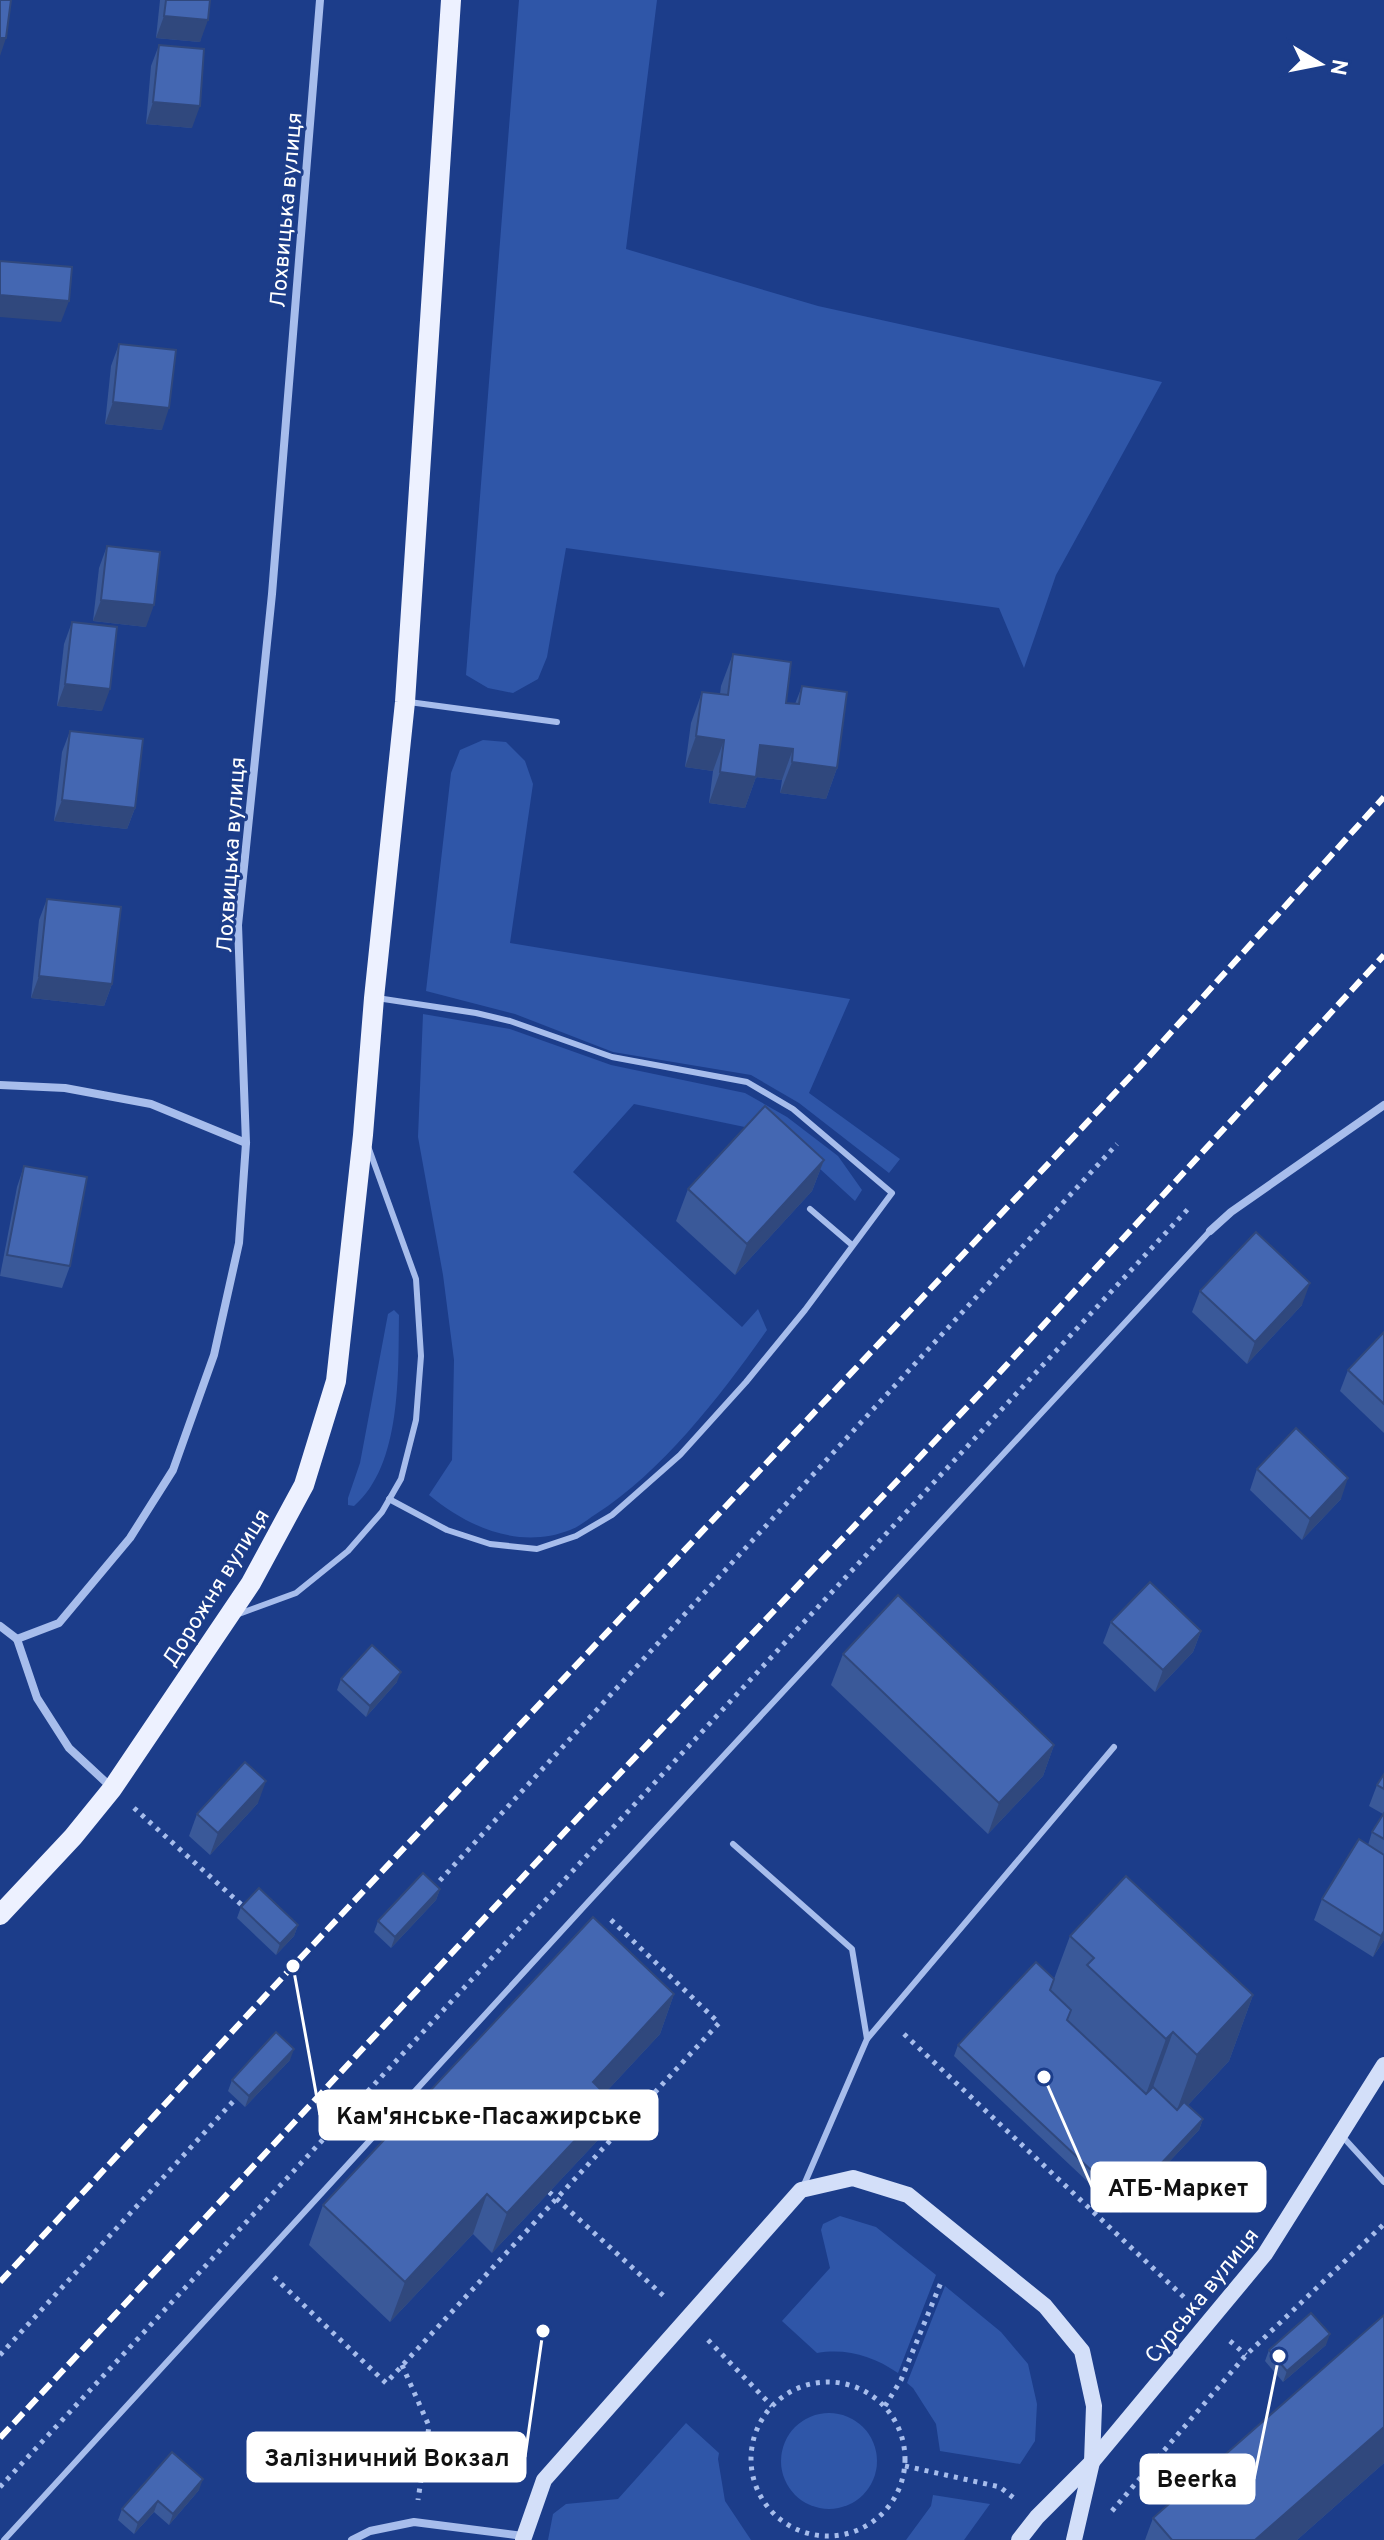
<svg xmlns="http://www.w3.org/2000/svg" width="1384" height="2540" viewBox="0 0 1384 2540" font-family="Overpass,sans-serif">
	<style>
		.green { fill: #2f56a8 }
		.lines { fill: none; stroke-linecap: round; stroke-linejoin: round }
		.path { stroke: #a7bdec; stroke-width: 5; stroke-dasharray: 4 6; stroke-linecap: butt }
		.lane { stroke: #a7bdec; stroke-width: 6 }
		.street { stroke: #a7bdec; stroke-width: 8 }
		.secondary { stroke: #d3dff9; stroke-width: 16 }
		.primary { stroke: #edf1ff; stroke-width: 20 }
		.rail { stroke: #fff; stroke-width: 6; stroke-dasharray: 14 6; stroke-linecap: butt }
		.wall { fill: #3a5999 }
		.shaded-wall { fill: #30487d }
		.building { fill: #4467b2; stroke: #30487d; stroke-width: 2 }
		.labels { text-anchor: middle; stroke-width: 6; stroke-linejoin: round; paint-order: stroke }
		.street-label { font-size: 22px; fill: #fff; stroke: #1c3d8a }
		.leader { fill: none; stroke: #fff; stroke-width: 3 }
		.callout-dot { fill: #fff; stroke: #1c3d8a; stroke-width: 3 }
		.callout { fill: #fff; stroke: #fff; stroke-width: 3 }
		.callout-label { font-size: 24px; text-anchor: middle; font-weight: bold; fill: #111 }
	</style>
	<rect width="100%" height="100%" fill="#1c3d8a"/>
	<g class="green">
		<path d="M519,0H657L626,249L818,306L1162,382L1056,575L1024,668L999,608L566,548L547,657L538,679L513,693L488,688L466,675Z"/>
		<path d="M483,740L506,742L525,761L533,784L510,943L850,999L809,1093L900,1159L889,1173L799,1103L751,1075L613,1052L515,1014L426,991L451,773L460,750Z"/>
		<path d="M423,1014L510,1029L611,1065L745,1093L787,1117L838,1156L862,1190L855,1201L783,1135L634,1104L573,1172L742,1327L758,1309L767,1330C722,1394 662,1472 596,1514C588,1519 579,1527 570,1530C519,1550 468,1527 429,1495L452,1460L454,1360L443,1275L418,1137Z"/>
		<path d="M394,1310L399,1315C398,1373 402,1465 354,1506L348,1505V1498L360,1463L388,1314Z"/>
		<path d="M840,2216L876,2227L936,2275L898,2373C873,2356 847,2348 817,2353L782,2321L830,2268L821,2230L823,2224Z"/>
		<path d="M945,2286L1001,2332L1028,2364L1037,2404L1035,2441L1020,2464L940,2451L936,2424L913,2388L907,2383Z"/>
		<circle cx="829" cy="2461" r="48"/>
		<path d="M686,2423L719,2453L718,2459L725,2501L751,2540H548L553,2514L566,2504L618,2499Z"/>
		<path d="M933,2495L990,2504L964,2540H906L931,2506Z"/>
	</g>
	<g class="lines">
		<g class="path">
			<path d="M134,1808L245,1908"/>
			<path d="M433,1888L1117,1144"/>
			<path d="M904,2034L1188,2301"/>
			<path d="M549,2192L667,2299"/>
			<path d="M274,2277L386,2383L719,2023L608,1917"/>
			<path d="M708,2340L772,2406"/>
			<path d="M1230,2341L1246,2355"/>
			<path d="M0,2355L239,2095"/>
			<path d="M402,2365L429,2426L418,2500"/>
			<circle cx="828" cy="2459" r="77"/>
			<path d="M885,2406L901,2380L942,2280"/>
			<path d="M905,2466L1000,2487L1015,2499"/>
			<path d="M0,2487L1188,1209"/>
			<path d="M1112,2511L1246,2355L1384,2224"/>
		</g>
		<g class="lane">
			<path d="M409,702L557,722"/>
			<path d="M377,998L476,1013L510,1021L612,1057L747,1082L793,1109L892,1193L805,1310L746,1382L680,1455L612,1515L576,1536L537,1549L490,1544L447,1530L389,1499"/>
			<path d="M810,1209L852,1245"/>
			<path d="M236,1615L296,1593L348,1551L382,1512L401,1479L416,1420L421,1356L416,1279L369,1149"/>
			<path d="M733,1844L852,1949L867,2039"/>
			<path d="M1343,2137L1384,2182"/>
			<path d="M803,2187L867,2039L1114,1747"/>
			<path d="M4,2540L590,1900L1210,1231"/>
		</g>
		<g class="street">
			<path d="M0,1085L65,1088L151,1104L246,1143"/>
			<path d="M1210,1231L1231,1212L1384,1105"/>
			<path d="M0,1626L17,1639"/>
			<path d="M17,1639L59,1623L130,1538L173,1470L214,1355L239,1243L246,1143L238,925L272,594L320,0"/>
			<path d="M17,1639L37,1698L69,1748L111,1787"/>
			<path d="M352,2540L370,2531L414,2522L523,2536"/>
		</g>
		<g class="secondary">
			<path d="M523,2540L544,2480L801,2190L853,2178L908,2195L1045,2306L1082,2351L1094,2406L1092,2462L1074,2540"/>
			<path d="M1019,2540L1037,2517L1092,2462L1265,2254L1384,2065"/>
		</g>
		<path class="primary" d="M0,1915L73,1837L112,1789L251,1583L304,1485L336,1381L363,1135L374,998L405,702L451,0"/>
		<g class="rail">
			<path d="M0,2282L293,1966L1145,1061L1384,797"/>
			<path d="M0,2438L587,1808L989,1384L1384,955"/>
		</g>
	</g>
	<g class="wall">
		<path d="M160,0H210L200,42L156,38Z"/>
		<path d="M159,45L192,128L146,124L151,66Z"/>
		<path d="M119,344L162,430L105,424L111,366Z"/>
		<path d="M107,546L146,627L93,621L99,568Z"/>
		<path d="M72,622L102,711L57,706L64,644Z"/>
		<path d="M733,654L786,703L795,704L802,686L837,768L826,799L780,793L782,780L756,777L745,808L709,803L713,771L685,767L691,723L702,692L720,694L721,686Z"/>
		<path d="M70,731L135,808L127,829L54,821L62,752Z"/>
		<path d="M47,899L112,984L104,1006L31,998L39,920Z"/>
		<path d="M824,1160L812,1191L735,1275L676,1221L688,1189Z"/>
		<path d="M24,1166L70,1266L62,1288L0,1276L17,1187Z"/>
		<path d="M1200,1291L1302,1305L1247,1364L1192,1312Z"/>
		<path d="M1384,1332V1433L1340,1391L1348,1370Z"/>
		<path d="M1257,1469L1341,1499L1302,1540L1250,1490Z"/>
		<path d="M1111,1622L1201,1631L1193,1652L1155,1692L1103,1643Z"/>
		<path d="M843,1654L1054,1745L1043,1776L988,1834L831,1685Z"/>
		<path d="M341,1679L397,1682L366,1717L337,1690Z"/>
		<path d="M1384,1774V1940L1373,1957L1314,1920L1322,1899L1368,1845L1372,1832L1383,1814L1369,1806L1377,1785Z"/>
		<path d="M258,1803L210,1855L189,1836L197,1814Z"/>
		<path d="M440,1889L436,1900L391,1948L374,1932L378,1921Z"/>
		<path d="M241,1907L298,1925L294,1936L276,1955L237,1918Z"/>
		<path d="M1070,1936L1253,1995L1229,2061L1188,2105L1203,2119L1199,2130L1121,2213L954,2056L958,2045L1054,1979Z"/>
		<path d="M674,1994L660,2034L605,2093L612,2101L598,2140L492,2253L473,2234L390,2322L309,2245L323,2205Z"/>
		<path d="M290,2060L245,2107L228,2091L232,2080Z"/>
		<path d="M1384,2315V2463L1297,2540H1145L1153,2518Z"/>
		<path d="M1326,2345L1283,2382L1265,2361L1269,2350Z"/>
		<path d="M199,2490L169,2525L154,2512L134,2534L118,2520L122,2509Z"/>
	</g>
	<g class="shaded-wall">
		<path d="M164,16L208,20L200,42L156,38Z"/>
		<path d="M0,38H6L0,56Z"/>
		<path d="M153,102L200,106L192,128L146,124Z"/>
		<path d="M0,295L69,301L61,322L0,317Z"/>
		<path d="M113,402L169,408L162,430L105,424Z"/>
		<path d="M101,600L154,605L146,627L93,621Z"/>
		<path d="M65,684L110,689L102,711L57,706Z"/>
		<path d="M696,736L724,740L713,771L685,767Z"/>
		<path d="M760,745L793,749L782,780L756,777L745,808L709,803L720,772Z"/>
		<path d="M792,762L837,768L826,799L780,793Z"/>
		<path d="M62,800L135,808L127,829L54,821Z"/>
		<path d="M39,976L112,984L104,1006L31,998Z"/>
		<path d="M824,1160L812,1191L735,1275L747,1244Z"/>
		<path d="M1310,1283L1302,1305L1247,1364L1255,1342Z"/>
		<path d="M1348,1478L1341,1499L1302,1540L1310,1519Z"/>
		<path d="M1201,1631L1193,1652L1155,1692L1163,1670Z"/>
		<path d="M401,1672L397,1682L366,1717L370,1706Z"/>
		<path d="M1054,1745L1043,1776L988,1834L999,1803Z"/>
		<path d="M266,1781L258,1803L210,1855L218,1833Z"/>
		<path d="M440,1889L436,1900L391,1948L395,1937Z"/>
		<path d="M298,1925L294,1936L276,1955L280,1944Z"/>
		<path d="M1384,1931V1940L1373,1957L1381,1936Z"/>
		<path d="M674,1994L660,2034L578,2122L593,2082Z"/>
		<path d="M1253,1995L1229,2061L1173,2121L1197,2055Z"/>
		<path d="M1173,2032L1149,2098L1142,2105L1166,2039Z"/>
		<path d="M294,2049L290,2060L245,2107L249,2096Z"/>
		<path d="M612,2101L598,2140L492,2253L507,2213Z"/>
		<path d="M1203,2119L1199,2130L1121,2213L1125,2202Z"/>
		<path d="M487,2194L473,2234L390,2322L405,2282Z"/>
		<path d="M1330,2334L1326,2345L1283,2382L1287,2371Z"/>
		<path d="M1384,2427V2463L1297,2540H1255Z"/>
		<path d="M203,2479L199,2490L169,2525L173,2514Z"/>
		<path d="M158,2501L154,2512L134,2534L138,2523Z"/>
	</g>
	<g class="building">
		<path d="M0,0H11L6,38H0Z"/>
		<path d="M166,0H210L208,20L164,16Z"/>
		<path d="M159,45L204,49L200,106L153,102Z"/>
		<path d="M0,261L72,267L69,301L0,295Z"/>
		<path d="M119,344L176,350L169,408L113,402Z"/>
		<path d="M107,546L160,552L154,605L101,600Z"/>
		<path d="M72,622L117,627L110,689L65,684Z"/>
		<path d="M733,654L791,662L786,703L799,704L802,686L847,692L837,768L792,762L793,749L760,745L756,777L720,772L724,740L696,736L702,692L728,695Z"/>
		<path d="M70,731L143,739L135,808L62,800Z"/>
		<path d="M47,899L121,907L112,984L39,976Z"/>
		<path d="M765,1106L824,1160L747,1244L688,1189Z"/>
		<path d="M24,1166L87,1177L70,1266L7,1255Z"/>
		<path d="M1256,1232L1310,1283L1255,1342L1200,1291Z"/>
		<path d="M1384,1332V1404L1348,1370Z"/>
		<path d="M1296,1428L1348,1478L1310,1519L1257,1469Z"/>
		<path d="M1150,1582L1201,1631L1163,1670L1111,1622Z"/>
		<path d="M898,1595L1054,1745L999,1803L843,1654Z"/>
		<path d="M372,1645L401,1672L370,1706L341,1679Z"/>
		<path d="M245,1762L266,1781L218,1833L197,1814Z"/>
		<path d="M1384,1774V1789L1377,1785Z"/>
		<path d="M1384,1813V1839L1372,1832Z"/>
		<path d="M1359,1839L1384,1855V1931L1381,1936L1322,1899Z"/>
		<path d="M423,1873L440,1889L395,1937L378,1921Z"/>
		<path d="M1126,1876L1253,1995L1197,2055L1173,2032L1166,2039L1087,1965L1094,1958L1070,1936Z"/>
		<path d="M259,1888L298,1925L280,1944L241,1907Z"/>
		<path d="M593,1917L674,1994L593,2082L612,2101L564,2152L507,2213L487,2194L405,2282L323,2205Z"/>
		<path d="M1036,1962L1054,1979L1050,1990L1071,2010L1067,2020L1146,2094L1153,2087L1177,2110L1184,2102L1203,2119L1125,2202L958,2045Z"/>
		<path d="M276,2032L294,2049L249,2096L232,2080Z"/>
		<path d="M1311,2313L1330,2334L1287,2371L1269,2350Z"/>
		<path d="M1384,2315V2427L1255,2540H1172L1153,2518Z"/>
		<path d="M172,2452L203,2479L173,2514L158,2501L138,2523L122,2509Z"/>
	</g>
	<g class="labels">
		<g class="street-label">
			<text transform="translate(285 210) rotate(-85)" y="8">Лохвицька вулиця</text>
			<text transform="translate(230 855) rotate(-86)" y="8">Лохвицька вулиця</text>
			<text transform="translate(215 1587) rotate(-58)" y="8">Дорожня вулиця</text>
			<text transform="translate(1201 2295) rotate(-51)" y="8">Сурська вулиця</text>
		</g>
	</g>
	<path class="leader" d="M293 1966L320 2115M1044 2077L1092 2187M543 2331L525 2457M1279 2356L1254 2479"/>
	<g class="callout-dot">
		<circle cx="293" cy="1966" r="8"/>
		<circle cx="1044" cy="2077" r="8"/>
		<circle cx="543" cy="2331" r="8"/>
		<circle cx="1279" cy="2356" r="8"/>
	</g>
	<g class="callout">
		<rect x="320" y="2091" width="337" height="48" rx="8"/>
		<rect x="1092" y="2163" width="173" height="48" rx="8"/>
		<rect x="248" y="2433" width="277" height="48" rx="8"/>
		<rect x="1141" y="2455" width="113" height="48" rx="8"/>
	</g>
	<g class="callout-label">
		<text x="489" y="2124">Кам'янське-Пасажирське</text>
		<text x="1178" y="2196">АТБ-Маркет</text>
		<text x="387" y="2466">Залізничний Вокзал</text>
		<text x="1197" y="2487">Beerka</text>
	</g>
	<g transform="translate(1320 64) rotate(100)" stroke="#1c3d8a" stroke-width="6" paint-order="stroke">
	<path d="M0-6L14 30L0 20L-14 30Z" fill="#ffffff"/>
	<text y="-12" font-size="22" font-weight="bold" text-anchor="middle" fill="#ffffff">N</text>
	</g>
</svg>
